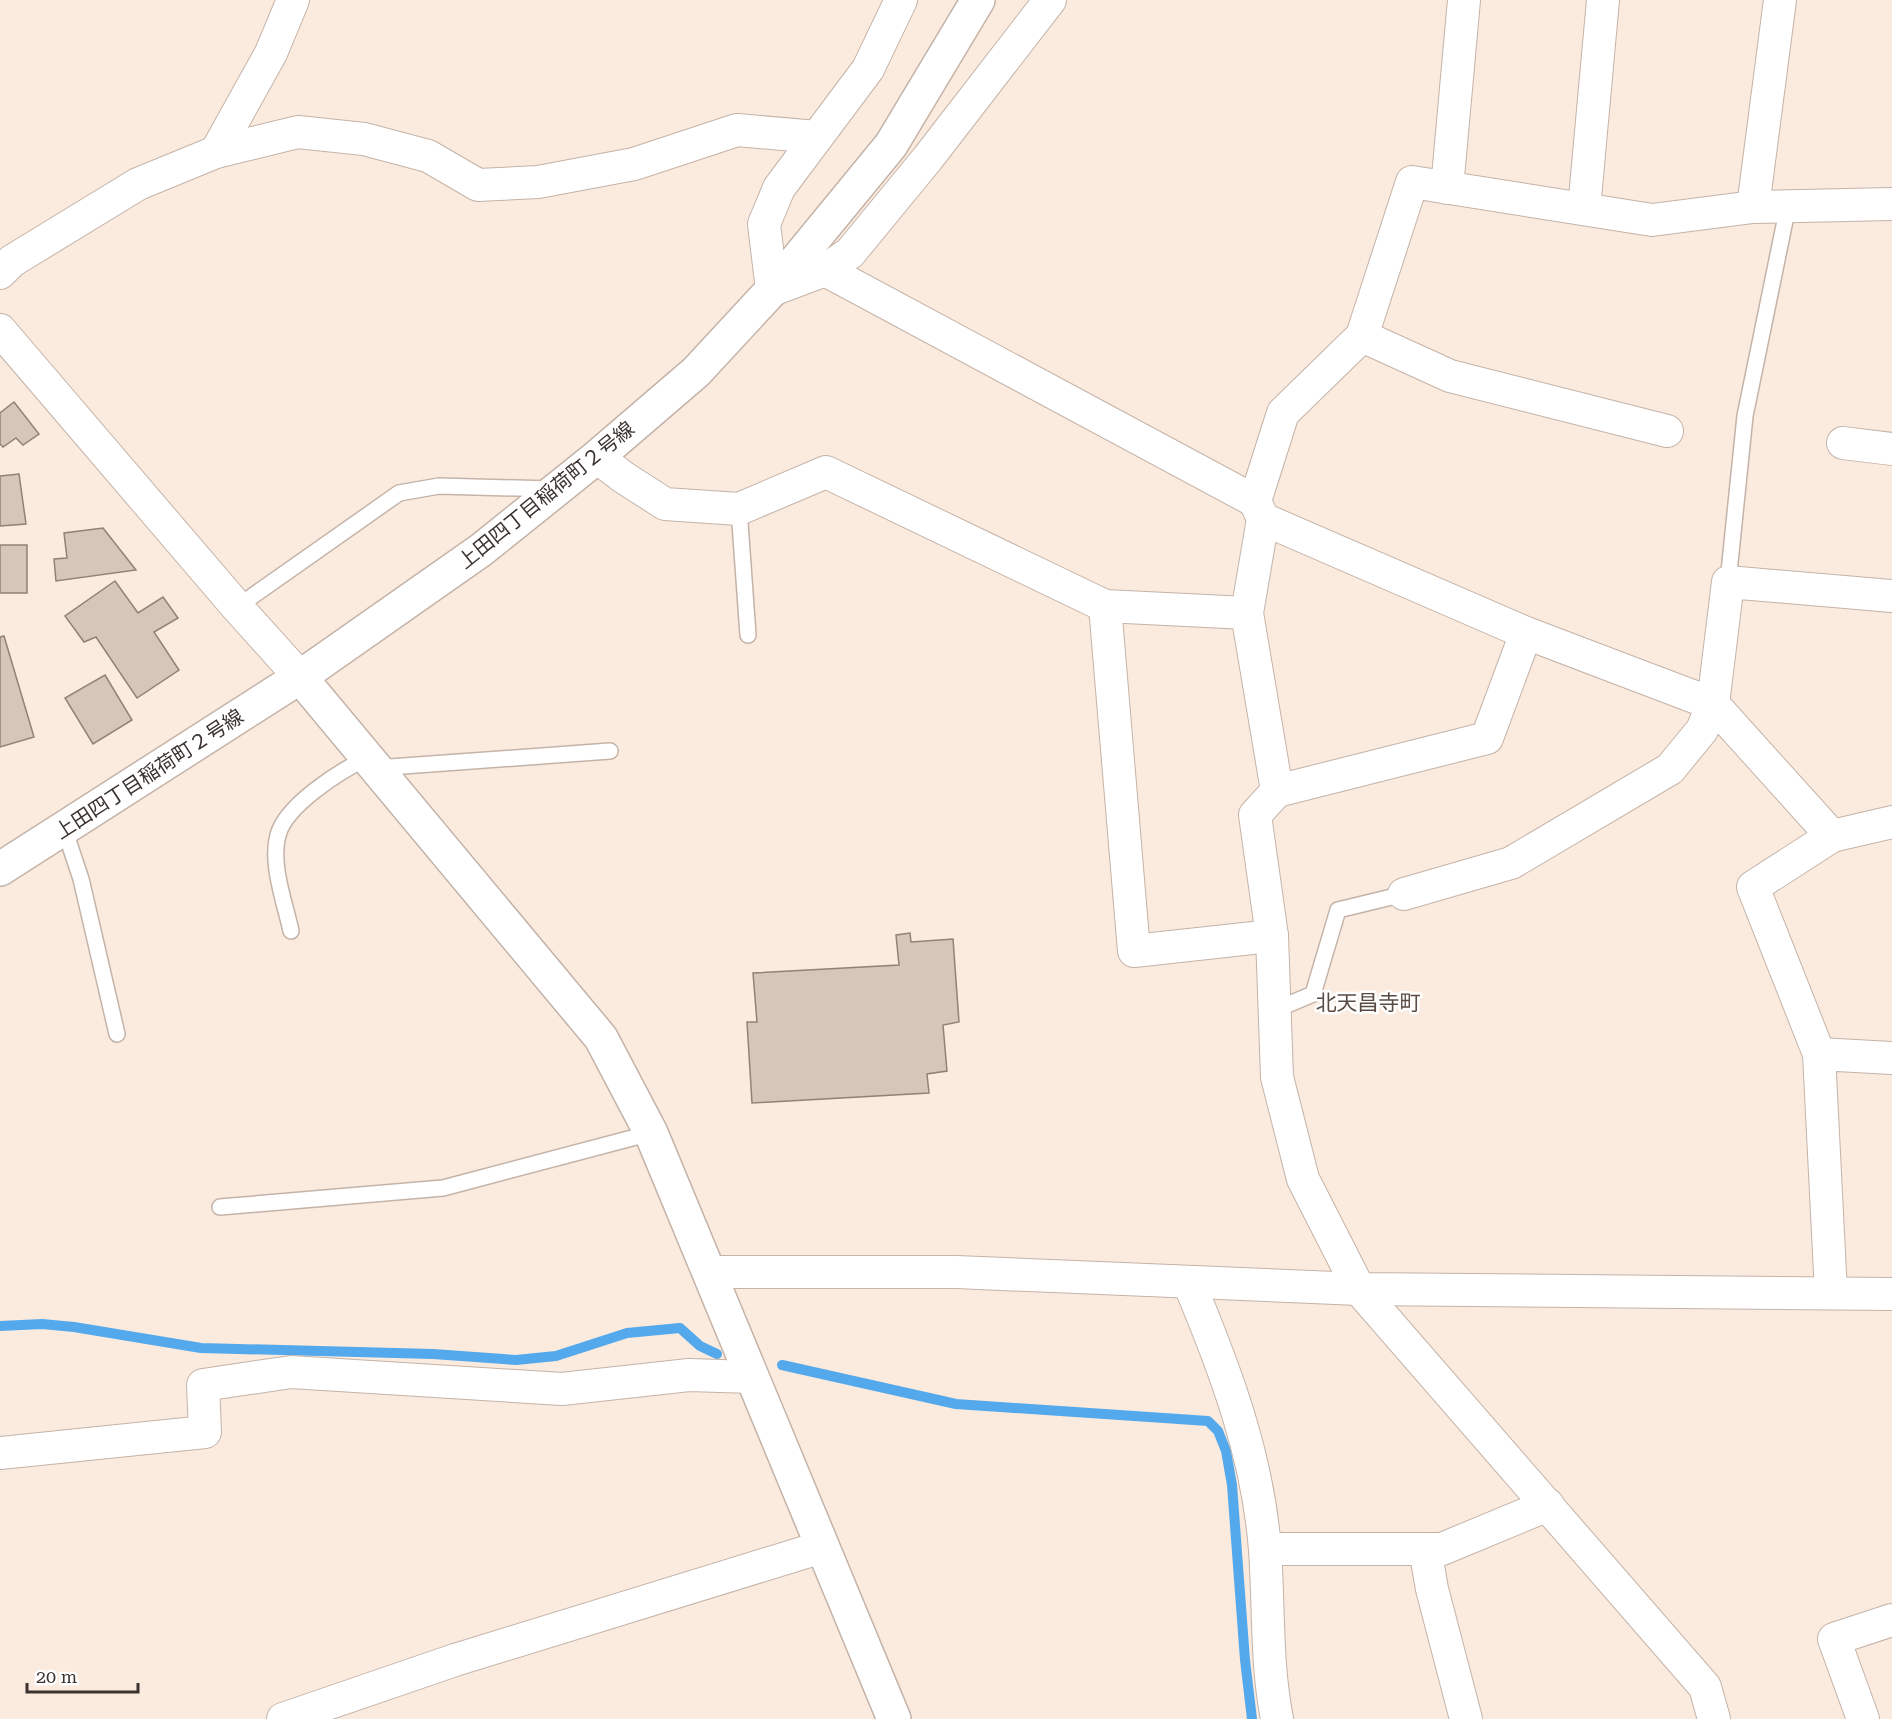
<svg xmlns="http://www.w3.org/2000/svg" width="1892" height="1719" viewBox="0 0 1892 1719" font-family="'Roboto Serif','Noto Sans JP',serif">
	<style>
		.lines { fill: none; stroke-linecap: round; stroke-linejoin: round }
		.stream { stroke: #53a9eb; stroke-width: 10 }
		.building { fill: #d6c5b9; stroke: #918177; stroke-width: 1.5 }
		.lane-casing { stroke: #c4b3a8; stroke-width: 18 }
		.street-casing { stroke: #c4b3a8; stroke-width: 34 }
		.secondary-casing { stroke: #c4b3a8; stroke-width: 36 }
		.lane { stroke: #fff; stroke-width: 15 }
		.street { stroke: #fff; stroke-width: 32 }
		.secondary { stroke: #fff; stroke-width: 33 }
		.labels { text-anchor: middle; stroke-width: 5; stroke-linejoin: round; paint-order: stroke }
		.street-label { font-size: 20px; fill: #3a332f; stroke: #fff }
		.neighbourhood-label { font-size: 21px; fill: #5b4c43; stroke: #fff }
	</style>
	<rect width="100%" height="100%" fill="#fbeade"/>
	<g class="lines">
		<g class="stream">
			<path d="M0,1326L42,1324L74,1327L201,1348L433,1354L516,1360L556,1356L627,1333L680,1328L700,1346L717,1354"/>
			<path d="M782,1365L956,1404L1208,1421L1218,1431L1226,1451L1232,1485L1245,1660L1252,1719"/>
		</g>
	</g>
	<g class="building">
		<path d="M14,402L39,434L23,445L16,438L3,447L0,444V413Z"/>
		<path d="M19,474L26,524L0,526V476Z"/>
		<path d="M103,528L136,570L56,581L54,559L67,558L64,533Z"/>
		<rect x="0" y="545" width="27" height="48"/>
		<path d="M115,581L138,613L163,597L178,618L154,632L179,670L137,698L96,637L84,642L65,616Z"/>
		<path d="M4,636L34,737L0,747V637Z"/>
		<path d="M105,675L132,720L93,744L65,698Z"/>
		<path d="M910,933L911,942L953,939L959,1022L943,1025L947,1071L927,1074L929,1093L752,1103L747,1022H757L753,973L899,965L896,935Z"/>
	</g>
	<g class="lines">
		<g class="lane-casing">
			<g id="lane">
				<path d="M739,509L748,635"/>
				<path d="M1728,582L1745,416L1788,206"/>
				<path d="M237,607L399,493L439,486L552,489"/>
				<path d="M376,768L610,751"/>
				<path d="M64,828L81,879L117,1034"/>
				<path d="M291,931C285,903 270,864 278,835C286,805 340,771 367,758"/>
				<path d="M1275,1010L1313,994L1338,910L1404,894"/>
				<path d="M220,1207L443,1188L651,1133"/>
			</g>
		</g>
		<g class="street-casing">
			<g id="street">
				<path d="M901,0L868,69L779,188L764,224L772,290L825,270L850,253L928,158L1050,0"/>
				<path d="M216,152L271,53L293,0"/>
				<path d="M1447,188L1464,0"/>
				<path d="M1753,207L1780,0"/>
				<path d="M1584,209L1603,0"/>
				<path d="M825,270L1255,501"/>
				<path d="M0,273L12,261L138,184L216,152L298,132L364,139L428,156L478,185L538,182L634,164L737,130L817,137"/>
				<path d="M0,330L237,607L300,677"/>
				<path d="M1362,336L1450,376L1667,431"/>
				<path d="M1843,443L1892,449"/>
				<path d="M597,457L623,477L665,504L739,509L826,472L1105,606L1247,613"/>
				<path d="M1263,519L1526,633L1713,704L1832,836"/>
				<path d="M1105,606L1134,951L1272,936"/>
				<path d="M1277,791L1487,738L1526,633"/>
				<path d="M1404,894L1511,863L1670,769L1702,730L1713,704L1728,582L1892,596"/>
				<path d="M1819,1054L1753,887L1832,836L1892,822"/>
				<path d="M710,1272H956L1359,1289L1892,1294"/>
				<path d="M1189,1283C1225,1369 1258,1456 1265,1550C1269,1607 1266,1663 1277,1719"/>
				<path d="M1831,1293L1819,1054L1892,1058"/>
				<path d="M0,1453L205,1432L203,1385L291,1372L562,1389L689,1375L752,1377"/>
				<path d="M1265,1549H1442L1548,1505"/>
				<path d="M1425,1549L1432,1589L1466,1719"/>
				<path d="M283,1719L455,1660L822,1547"/>
				<path d="M1714,1719L1705,1687L1359,1289L1303,1179L1277,1077L1272,936L1255,815L1277,791L1247,613L1263,519L1255,501L1283,413L1362,336L1412,182L1652,220L1753,207L1892,204"/>
				<path d="M1863,1719L1834,1639L1892,1620"/>
			</g>
		</g>
		<g class="secondary-casing">
			<g id="secondary">
				<path d="M300,677L601,1038L651,1133L894,1719"/>
				<path d="M0,869L300,677L481,550L597,457L696,372L772,290L891,145L978,0"/>
			</g>
		</g>
		<use href="#lane" class="lane"/>
		<use href="#street" class="street"/>
		<use href="#secondary" class="secondary"/>
	</g>
	<g class="labels">
		<g class="street-label">
			<text transform="translate(546 495) rotate(-39)" y="7">上田四丁目稲荷町２号線</text>
			<text transform="translate(149 774) rotate(-33)" y="7">上田四丁目稲荷町２号線</text>
		</g>
		<g class="neighbourhood-label">
			<text x="1368" y="1010">北天昌寺町</text>
		</g>
	</g>
	<path d="M27 1683v9h111v-9" fill="none" stroke="#3a332f" stroke-width="3"/>
	<text x="36" y="1683" font-size="18" fill="#3a332f" stroke="#ffffff" stroke-width="4.5" paint-order="stroke">20 m</text>
</svg>
